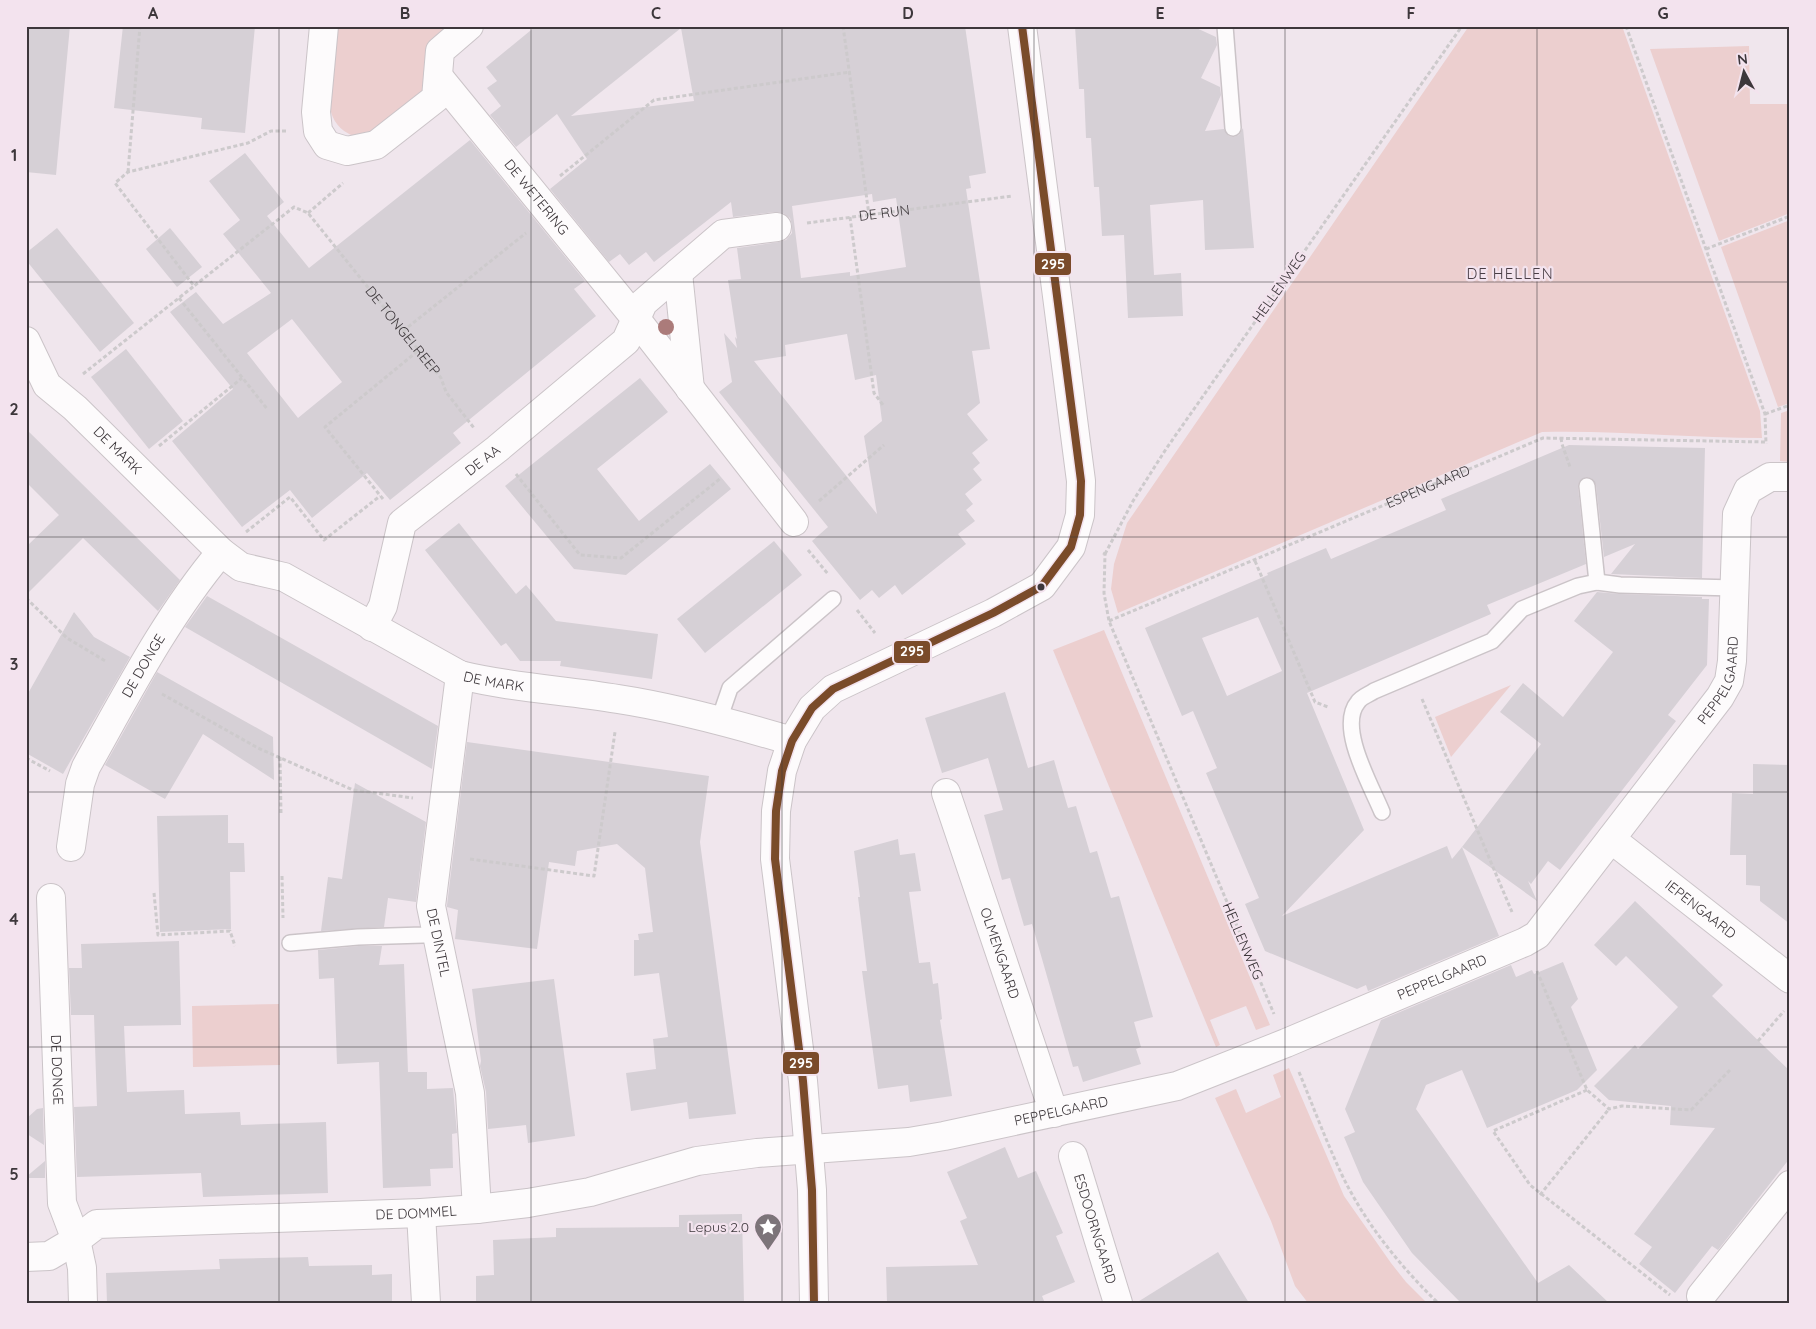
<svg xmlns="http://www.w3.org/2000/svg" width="1816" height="1329" viewBox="0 0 1816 1329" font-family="Quicksand,sans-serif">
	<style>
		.green { fill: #eccfcf }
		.building { fill: #d6d0d6; fill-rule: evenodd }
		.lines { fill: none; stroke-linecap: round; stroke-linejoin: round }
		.service-casing { stroke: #cbc4c8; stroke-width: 18 }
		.minor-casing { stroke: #cbc4c8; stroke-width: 30 }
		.path { stroke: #cdcacc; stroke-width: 3; stroke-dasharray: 4 2.5; stroke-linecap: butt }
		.service { stroke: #fdfbfc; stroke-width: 15 }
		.minor { stroke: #fdfbfc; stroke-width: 28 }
		.bus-1-casing { stroke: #f3e3ee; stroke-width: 11 }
		.bus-1 { stroke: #7a4b2a; stroke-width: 8 }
		.tree { fill: #ab7b7a }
		.grid { fill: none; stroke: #3d373b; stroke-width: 1; stroke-opacity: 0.55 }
		.bus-dot { fill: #3d373b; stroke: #f3e3ee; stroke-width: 2 }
		.labels { text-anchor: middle; stroke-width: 4.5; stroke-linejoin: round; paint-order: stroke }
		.street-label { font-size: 14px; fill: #3d373b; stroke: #f3e3ee }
		.poi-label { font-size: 14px; fill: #3d373b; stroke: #f3e3ee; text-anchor: end }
		.neighbourhood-label { font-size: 15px; letter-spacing: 1px; fill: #4a3e46; stroke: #f3e3ee }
		.line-badge { stroke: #f3e3ee; stroke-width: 2 }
		.badge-label { font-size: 14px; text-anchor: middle; font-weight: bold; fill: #fff }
		.neatline { fill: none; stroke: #3d373b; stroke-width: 2 }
		.grid-label { font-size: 16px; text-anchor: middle; font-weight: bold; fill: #3d373b }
	</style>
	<rect width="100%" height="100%" fill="#f0e6ed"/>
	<g class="green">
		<path d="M337,26H454L430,46L422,95L378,131L353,136C340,130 332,121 330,107Z"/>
		<path d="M1469,26H1622L1760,411L1762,438C1689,438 1615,430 1542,432L1118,613L1111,589L1114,564L1127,523Z"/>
		<path d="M1749,46L1750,104H1790V213L1719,241L1650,49Z"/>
		<path d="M1790,220V403L1778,407L1721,247Z"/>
		<path d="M1790,410V462L1780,461L1781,413Z"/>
		<path d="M1104,630L1270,1025L1256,1030L1246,1006L1210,1020L1220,1045L1216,1047L1053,650Z"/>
		<path d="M1511,685L1451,757L1435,717Z"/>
		<path d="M279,1004L280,1065L193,1067L192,1006Z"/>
		<path d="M1289,1068L1344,1196L1391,1263L1406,1282L1427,1303H1308L1295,1286L1271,1221L1215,1098L1236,1089L1246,1113L1281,1097L1273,1075Z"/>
	</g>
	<g class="building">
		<path d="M26,26H70L56,175L26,172Z"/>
		<path d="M123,26H255L245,133L201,129L202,118L114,108Z"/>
		<path d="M536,26H965L986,173L969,176L971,188L966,189L990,349L972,351L980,403L967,414L988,440L972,453L980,463L973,469L982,480L965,494L973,504L966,510L975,521L958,534L966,544L902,595L895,585L879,598L872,590L860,600L812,541L828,527L719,392L732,382L724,333L737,348L735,337L737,339L728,280L741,279L737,248L779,242L786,240L792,233V225L790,218L783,213L775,212L733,217L731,202L654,262L646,252L629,265L620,254L609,262L550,189L587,159L557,114L516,147L490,115L501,106L487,88L497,81L486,67ZM681,28L694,101L571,116ZM872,194L873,202L896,198L906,267L850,276V272L801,278L792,206ZM847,334L855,380L876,375L882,421L864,436L877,514L754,361L786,356L785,345Z"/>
		<path d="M1075,26H1192L1216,37L1217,45L1201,78L1220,87L1221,95L1205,131L1224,129L1229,136L1234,137L1239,135L1243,128L1254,248L1205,250L1203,200L1150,205L1154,275L1181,273L1183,316L1128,318L1124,235L1102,236L1099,187H1094L1091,138H1086L1084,89H1079Z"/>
		<path d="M470,140L585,281L574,289L596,316L453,433L461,443L390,500L367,473L312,518L290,490L242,527L172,441L233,389L170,312L196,292L223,324L271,293L223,234L240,220L209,181L245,153L284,202L267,216L309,268ZM292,319L342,382L298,418L247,353Z"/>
		<path d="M57,228L134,323L100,352L26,260V253Z"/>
		<path d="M170,228L202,267L177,287L146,249Z"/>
		<path d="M126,349L183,421L149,449L91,377Z"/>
		<path d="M640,378L668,412L597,469L639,521L710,464L731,489L626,575L574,569L505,486Z"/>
		<path d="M26,429L180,580L158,611L83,538L26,595V547L59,515L26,482Z"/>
		<path d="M1569,445L1705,448L1702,578L1611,574L1635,544L1604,557L1596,485L1591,478L1586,477L1579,482L1578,487L1586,564L1487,605L1491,614L1307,693L1364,830L1282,916L1447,846L1452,859L1462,847L1499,936L1368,991L1366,985L1357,989L1265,951L1245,904L1259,898L1206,773L1217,768L1193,711L1182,716L1145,628L1268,575L1267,573L1326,548L1331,559L1446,510L1441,499ZM1258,617L1282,671L1227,696L1202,638Z"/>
		<path d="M459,523L516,594L526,585L556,621L658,634L652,679L560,666L561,661H520L506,643L501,646L425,550Z"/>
		<path d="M774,541L802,575L705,653L677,619Z"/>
		<path d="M1597,592L1620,594L1702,597V599H1709L1707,665L1668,715L1676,721L1560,870L1548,861L1531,884L1528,881L1537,901L1462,847L1541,744L1500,712L1523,683L1563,717L1613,652L1574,621Z"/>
		<path d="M207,596L438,726L432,769L185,627Z"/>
		<path d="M74,612L94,637L130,657L63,774L26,753V697Z"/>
		<path d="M157,672L273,737L274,780L203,734L165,799L105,765Z"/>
		<path d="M1005,692L1028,768L1054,760L1068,808L1076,806L1090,853L1097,851L1111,898L1119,896L1153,1017L1134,1022L1141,1047L1136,1049L1141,1064L1083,1082L1078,1066L1073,1067L1032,924L1024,926L1010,878L1002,880L984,815L1003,810L988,758L942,773L925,718Z"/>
		<path d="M467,742L709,776L700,842L736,1114L689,1119L687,1102L631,1111L626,1073L656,1069L653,1039L668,1037L659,973L634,976V940H639L638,934L653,932L645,868L617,844L577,851L575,866L549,862L537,949L455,939L458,910L447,907V905Z"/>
		<path d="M1753,764L1790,765V924L1760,901V886L1746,885V855H1730L1732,793L1753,794Z"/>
		<path d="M355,783L426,822L416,902L388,898L384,927L321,931L328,877L342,879Z"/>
		<path d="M228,815V843H244L245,872H230L231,929L160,932L157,816Z"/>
		<path d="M898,839L900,855L915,853L921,891L909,892L919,963L930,962L933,984L938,983L942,1019L940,1020L952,1096L910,1102L908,1085L878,1089L862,971H867L858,897H860L854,851Z"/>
		<path d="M1635,901L1723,985L1712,996L1790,1071V1158L1718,1250L1712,1246L1675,1293L1639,1264L1652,1247L1634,1234L1715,1128L1670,1125L1671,1106L1609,1100L1594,1086L1635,1045L1638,1049L1678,1007L1626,956L1616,966L1594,945Z"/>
		<path d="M179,941L181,1025L124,1026L127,1092L184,1090L185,1114L240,1112L241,1125L326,1122L328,1193L203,1197L201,1173L77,1177L74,1107L97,1106L94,1015H71L69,968H82L81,944Z"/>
		<path d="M359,946H382L379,965L404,964L408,1072H427V1089L453,1088L457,1133L452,1134L453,1168L430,1169L431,1186L383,1188L379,1062L337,1064L334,978L319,979L318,950Z"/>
		<path d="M1563,962L1578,999L1571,1007L1597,1070L1577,1090L1487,1128L1462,1070L1426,1085L1416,1109L1538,1283L1569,1265L1609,1303H1461L1412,1253L1363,1182L1344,1137L1355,1132L1345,1109L1381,1020L1511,965L1516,977L1532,970L1534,974Z"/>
		<path d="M554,979L575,1136L528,1143L526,1125L488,1129L486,1092L480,1066L481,1061L472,989Z"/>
		<path d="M43,1108L44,1145L27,1134L26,1119L37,1109Z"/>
		<path d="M1005,1147L1018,1178L1036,1171L1063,1233L1056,1236L1075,1282L1042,1296L1045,1303H887L886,1267L978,1265L960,1221L967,1218L947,1172Z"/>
		<path d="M45,1161V1178H26V1177Z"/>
		<path d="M742,1214L744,1303H476V1276L494,1275L493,1240L556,1237V1228L679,1227V1215Z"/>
		<path d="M1218,1252L1249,1303H1136Z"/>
		<path d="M308,1257L309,1266L372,1265V1275L392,1274V1303H107L106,1273L220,1269L219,1259Z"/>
	</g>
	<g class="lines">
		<g class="service-casing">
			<g id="service">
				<path d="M1225,26L1233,128"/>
				<path d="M1587,486L1597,582"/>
				<path d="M719,720L730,688L833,599"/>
				<path d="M1382,812C1371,785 1337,727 1358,702C1361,697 1370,694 1374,691L1492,641L1522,609L1578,586L1597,582L1620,585L1734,588"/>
				<path d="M290,943L358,937L423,935L437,933"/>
			</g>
		</g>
		<g class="minor-casing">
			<g id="minor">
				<path d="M324,26L316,112L318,131L327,145L347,151L376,145L436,98L440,51L469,26"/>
				<path id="s4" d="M438,76L636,319L794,522"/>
				<path d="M678,273L690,389"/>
				<path id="s5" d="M26,341L47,385L75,408L221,552L241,567L284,577L460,675C512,688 566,690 618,699C677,708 735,724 792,741"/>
				<path id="s6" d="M372,627L383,606L402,523L497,449L626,341L643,303L723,234L777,227"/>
				<path id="s7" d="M460,675L431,906L470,1093L477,1209"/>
				<path id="s8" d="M946,793L1054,1113"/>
				<path id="s9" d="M1611,839L1790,979"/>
				<path id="s10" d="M71,847L80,784L86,767C127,694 167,616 221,552"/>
				<path id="s11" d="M51,898L62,1203L76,1240L82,1268L83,1303"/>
				<path id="s12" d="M1073,1156L1118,1303"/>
				<path d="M421,1213L426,1303"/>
				<path id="s13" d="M26,1257L49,1256L76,1240L97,1224L421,1213L477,1209L528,1203L590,1192L697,1161L757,1153L909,1142L944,1136L1177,1086L1286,1043L1525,942L1537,935L1547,922L1720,697L1729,681L1732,661L1737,514L1748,490L1770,477H1790"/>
				<path d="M1701,1296L1790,1185"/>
				<path d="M814,1303L812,1190L803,1081L775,859L776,811L782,771L792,741L812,708L833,689L993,613L1042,586L1071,547L1080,515L1081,481L1022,26"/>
			</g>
		</g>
		<g class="path">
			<path d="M843,26L869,215"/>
			<path d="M1626,26L1765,414L1766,444"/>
			<path id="s1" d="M286,131H271L248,143L128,172L115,183L194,286L294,207L308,213L441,378L446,392L474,428"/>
			<path d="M128,172L140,26"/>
			<path d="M560,176L654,100L850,72"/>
			<path d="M308,213L343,183"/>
			<path d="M850,217L874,393L883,405"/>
			<path id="s2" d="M807,223L1012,196"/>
			<path d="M1706,249L1790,216"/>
			<path d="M179,298L268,410"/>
			<path d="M403,331L526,233"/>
			<path d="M83,374L194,286"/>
			<path d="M1765,414L1790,405"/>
			<path d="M1561,438L1562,444L1570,467"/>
			<path d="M159,446L242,378"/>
			<path d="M516,474L580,555L621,558L721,478"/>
			<path d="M383,499L325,427L419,350"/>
			<path d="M819,501L884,445"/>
			<path d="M246,532L290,497L324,540L380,496"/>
			<path d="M808,550L828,574"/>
			<path d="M1103,553L1105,554L1104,593L1109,621L1274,1014"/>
			<path d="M1105,554L1133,501L1166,449L1462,26"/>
			<path d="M1255,561L1315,702L1328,707"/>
			<path d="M26,598L67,638L107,662"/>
			<path d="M857,610L875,633"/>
			<path id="s3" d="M1109,621L1543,438L1766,442"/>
			<path d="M162,694L258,748L353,790L413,798"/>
			<path d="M1422,699L1512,912"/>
			<path d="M280,757L281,815"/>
			<path d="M26,758L50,771"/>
			<path d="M470,859L594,876L615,732"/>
			<path d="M282,876L283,918"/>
			<path d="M154,893L158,935L230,931L235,946"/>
			<path d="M1537,971L1587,1090L1609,1109L1622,1106L1691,1110L1730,1070"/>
			<path d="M1758,1041L1784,1011"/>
			<path d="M1299,1072C1313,1106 1326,1141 1342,1175C1365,1223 1400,1266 1438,1303"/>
			<path d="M1587,1090L1493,1131L1530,1185L1670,1295"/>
			<path d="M1540,1195L1609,1109"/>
		</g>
		<use href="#service" class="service"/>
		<use href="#minor" class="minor"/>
		<g class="bus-1-casing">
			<path id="bus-1" d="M814,1303L812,1190L803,1081L775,859L776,811L782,771L792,741L812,708L833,689L993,613L1042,586L1071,547L1080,515L1081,481L1022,26"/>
		</g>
		<use href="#bus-1" class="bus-1"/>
	</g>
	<circle class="tree" cx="666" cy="327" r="8"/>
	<path class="grid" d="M279,26V1303M531,26V1303M782,26V1303M1034,26V1303M1285,26V1303M1537,26V1303M26,282H1790M26,537H1790M26,792H1790M26,1047H1790"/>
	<defs>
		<g id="sight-pin" transform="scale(1.4375)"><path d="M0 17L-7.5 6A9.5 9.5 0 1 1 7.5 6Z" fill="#7c7479" stroke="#f3e3ee"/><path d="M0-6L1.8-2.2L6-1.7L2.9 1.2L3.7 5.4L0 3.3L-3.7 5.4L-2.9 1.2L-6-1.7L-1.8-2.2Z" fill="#fff"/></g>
	</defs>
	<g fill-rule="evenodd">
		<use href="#sight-pin" x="768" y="1227"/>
	</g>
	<circle class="bus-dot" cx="1041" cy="587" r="4.5"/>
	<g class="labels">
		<g class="street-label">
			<text dy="5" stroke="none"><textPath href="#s4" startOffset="156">DE WETERING</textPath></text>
			<text dy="5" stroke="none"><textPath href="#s2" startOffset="78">DE RUN</textPath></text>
			<text transform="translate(1279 287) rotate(-55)" y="5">HELLENWEG</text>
			<text dy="5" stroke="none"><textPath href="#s1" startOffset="605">DE TONGELREEP</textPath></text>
			<text dy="5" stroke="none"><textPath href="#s5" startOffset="145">DE MARK</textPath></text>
			<text dy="5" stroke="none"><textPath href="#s6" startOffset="211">DE AA</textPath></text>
			<text dy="5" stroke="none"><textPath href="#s3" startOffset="346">ESPENGAARD</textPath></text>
			<text dy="5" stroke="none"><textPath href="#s10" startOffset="198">DE DONGE</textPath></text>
			<text dy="5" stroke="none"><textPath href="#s13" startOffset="1880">PEPPELGAARD</textPath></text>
			<text dy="5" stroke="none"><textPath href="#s5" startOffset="595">DE MARK</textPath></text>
			<text dy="5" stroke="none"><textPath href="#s9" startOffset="114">IEPENGAARD</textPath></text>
			<text transform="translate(1243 941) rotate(67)" y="5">HELLENWEG</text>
			<text dy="5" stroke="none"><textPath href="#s7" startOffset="270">DE DINTEL</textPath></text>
			<text dy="5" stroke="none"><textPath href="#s8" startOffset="169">OLMENGAARD</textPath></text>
			<text dy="5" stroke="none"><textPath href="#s13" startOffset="1460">PEPPELGAARD</textPath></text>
			<text dy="5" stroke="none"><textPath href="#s11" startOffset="172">DE DONGE</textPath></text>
			<text dy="5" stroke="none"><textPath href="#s13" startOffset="1055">PEPPELGAARD</textPath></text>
			<text dy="5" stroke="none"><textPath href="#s13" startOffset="400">DE DOMMEL</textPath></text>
			<text dy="5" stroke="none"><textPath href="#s12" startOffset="76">ESDOORNGAARD</textPath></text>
		</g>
		<g class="poi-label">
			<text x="749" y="1232">Lepus 2.0</text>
		</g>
		<g class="neighbourhood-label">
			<text x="1510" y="279">DE HELLEN</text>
		</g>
	</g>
	<g class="line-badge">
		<rect x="1034" y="252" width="38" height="24" rx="5" fill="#7a4b2a"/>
		<rect x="893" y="640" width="38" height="24" rx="5" fill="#7a4b2a"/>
		<rect x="782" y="1051" width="38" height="24" rx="5" fill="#7a4b2a"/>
	</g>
	<g class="badge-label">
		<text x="1053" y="269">295</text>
		<text x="912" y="656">295</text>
		<text x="801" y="1068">295</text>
	</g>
	<rect width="1816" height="1329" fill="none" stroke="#f3e3ee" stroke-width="55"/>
	<g transform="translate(1744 72) rotate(353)" stroke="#f3e3ee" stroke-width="4" paint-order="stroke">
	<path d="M0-4L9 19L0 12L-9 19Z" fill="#3d373b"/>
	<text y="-8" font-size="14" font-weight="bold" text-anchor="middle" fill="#3d373b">N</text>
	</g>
	<rect x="28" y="28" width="1760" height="1274" class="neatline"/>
	<g class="grid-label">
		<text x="153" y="19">A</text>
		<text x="405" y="19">B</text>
		<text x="656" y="19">C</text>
		<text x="908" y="19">D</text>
		<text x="1160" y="19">E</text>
		<text x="1411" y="19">F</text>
		<text x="1663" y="19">G</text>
		<text x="14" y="161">1</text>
		<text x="14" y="415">2</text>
		<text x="14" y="670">3</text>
		<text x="14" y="925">4</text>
		<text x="14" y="1180">5</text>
	</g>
</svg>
